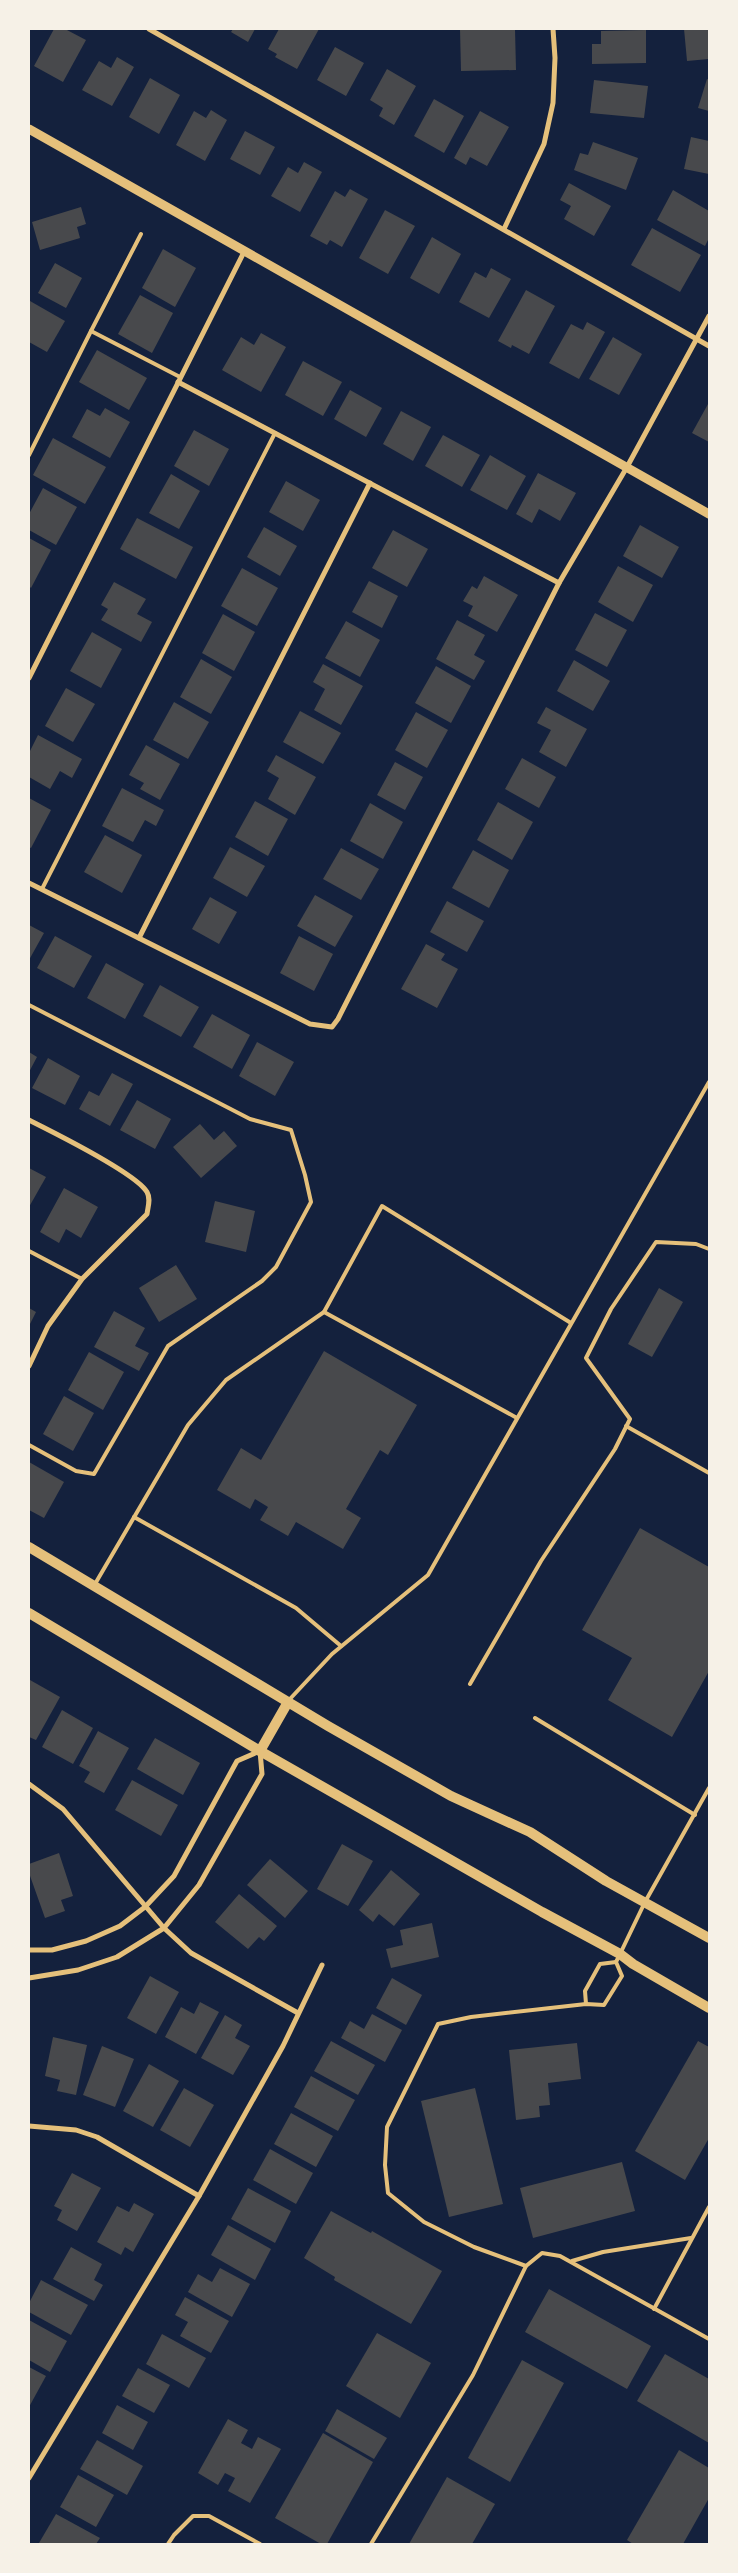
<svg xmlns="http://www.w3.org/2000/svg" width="738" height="2573" viewBox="0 0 738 2573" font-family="Helvetica,sans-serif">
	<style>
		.building { fill: #48494c }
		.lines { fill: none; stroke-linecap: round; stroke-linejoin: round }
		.service { stroke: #e5c07b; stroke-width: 4 }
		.minor { stroke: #e5c07b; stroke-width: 5 }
		.tertiary { stroke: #e5c07b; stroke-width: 9 }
		.secondary { stroke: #e5c07b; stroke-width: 10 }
	</style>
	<rect width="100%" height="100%" fill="#14213d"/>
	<g class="building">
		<path d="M54,29H65L86,40L63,82L34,66Z"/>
		<path d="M233,29H255L248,42L231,32Z"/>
		<path d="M279,29H319L297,69L275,57L277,54L268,49Z"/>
		<path d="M460,29H515L516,70L461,71Z"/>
		<path d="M684,29H709V59L687,61Z"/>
		<path d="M646,30V63L592,64V44H601V31Z"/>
		<path d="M335,47L364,63L346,96L317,80Z"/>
		<path d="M117,57L134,67L112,106L82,90L99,61L111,68Z"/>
		<path d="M387,69L416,86L394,125L379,116L383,108L370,100Z"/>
		<path d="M150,78L180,95L159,134L129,117Z"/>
		<path d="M707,79L709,80V111L698,108Z"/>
		<path d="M594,80L648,86L644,118L590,113Z"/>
		<path d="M434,99L464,116L444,153L414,136Z"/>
		<path d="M211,110L227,120L205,161L176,145L194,111L206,118Z"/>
		<path d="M480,111L509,127L487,166L470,157L466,165L454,158Z"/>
		<path d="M245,131L275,147L260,175L230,159Z"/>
		<path d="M691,137L709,141V174L684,169Z"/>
		<path d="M593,142L638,158L626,190L574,170L580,153L588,155Z"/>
		<path d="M304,162L322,172L300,212L271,196L288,167L298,173Z"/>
		<path d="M569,183L611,206L594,236L564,219L571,206L560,200Z"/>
		<path d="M350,189L368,199L342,247L330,240L327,245L310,236L335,191L345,197Z"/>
		<path d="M673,190L709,211V238L705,246L657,220Z"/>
		<path d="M81,207L86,224L77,227L80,238L40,250L32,222Z"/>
		<path d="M385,210L415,226L388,274L359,258Z"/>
		<path d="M652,228L701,255L680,292L631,265Z"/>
		<path d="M432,237L461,254L439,294L410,278Z"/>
		<path d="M163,249L196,268L175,307L142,288Z"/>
		<path d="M55,263L82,278L66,308L38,293Z"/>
		<path d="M491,268L511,279L489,318L459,302L475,272L486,278Z"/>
		<path d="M526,290L555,306L529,354L512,345L511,348L498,341Z"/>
		<path d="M140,295L173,313L152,353L118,334Z"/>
		<path d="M30,301L65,321L47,352L29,342Z"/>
		<path d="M587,322L605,332L579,379L549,363L571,324L583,330Z"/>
		<path d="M261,333L286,347L261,392L222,370L241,337L254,345Z"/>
		<path d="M613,337L642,354L619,395L589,379Z"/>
		<path d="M97,350L147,378L129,410L79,382Z"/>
		<path d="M303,361L342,382L323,416L285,395Z"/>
		<path d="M350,390L382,408L366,437L334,419Z"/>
		<path d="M708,404L709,405V442L692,433Z"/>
		<path d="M105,408L130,422L110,458L72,437L87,409L100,416Z"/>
		<path d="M401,411L431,427L413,461L383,444Z"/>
		<path d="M194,430L229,449L209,486L174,466Z"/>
		<path d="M443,435L480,455L462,487L425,466Z"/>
		<path d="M53,438L106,467L85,504L33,475Z"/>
		<path d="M490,455L526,476L507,510L470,490Z"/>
		<path d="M538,473L576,493L560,521L539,509L532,523L516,514Z"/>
		<path d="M171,474L200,491L179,529L149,513Z"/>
		<path d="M286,481L320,500L303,531L269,512Z"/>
		<path d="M43,488L77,507L56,545L29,530V514Z"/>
		<path d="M137,518L193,547L176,579L120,549Z"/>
		<path d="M640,525L679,547L662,578L623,556Z"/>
		<path d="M264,527L297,546L280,576L247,557Z"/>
		<path d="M393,530L428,549L407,587L372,568Z"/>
		<path d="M29,538L51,550L31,588L29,586Z"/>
		<path d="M618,566L653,585L633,622L598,602Z"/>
		<path d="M242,568L278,588L257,626L221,606Z"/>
		<path d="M484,576L518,595L497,632L468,616L473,606L463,601L472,586L477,589Z"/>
		<path d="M369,581L398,596L382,628L352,612Z"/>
		<path d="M114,582L146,599L137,614L152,622L141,642L101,620L108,609L101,605Z"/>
		<path d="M595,613L627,630L607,667L575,650Z"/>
		<path d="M223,614L255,632L234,671L202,653Z"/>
		<path d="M457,620L485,635L474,655L485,661L474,680L436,659Z"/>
		<path d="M346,621L380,640L360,677L325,658Z"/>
		<path d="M92,632L122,649L101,688L70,671Z"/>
		<path d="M201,659L232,677L211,714L180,697Z"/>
		<path d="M574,660L610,681L593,711L557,691Z"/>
		<path d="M323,664L363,686L341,725L314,710L325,689L313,682Z"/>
		<path d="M436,666L471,686L451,723L415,703Z"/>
		<path d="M66,688L95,704L73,742L45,726Z"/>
		<path d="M174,702L209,722L188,759L153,740Z"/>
		<path d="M546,707L587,729L566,767L539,752L551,730L537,723Z"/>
		<path d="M300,711L341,733L323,764L283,742Z"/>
		<path d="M416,712L448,730L427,768L395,750Z"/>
		<path d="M38,735L82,759L72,778L60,771L50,789L29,777V753Z"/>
		<path d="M146,745L180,764L160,800L140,789L144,783L129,775Z"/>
		<path d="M276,755L316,777L295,815L268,799L279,778L267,771Z"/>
		<path d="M522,758L556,777L539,808L505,789Z"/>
		<path d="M395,762L423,777L405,810L377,795Z"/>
		<path d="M122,788L164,810L156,826L145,820L133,842L102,826Z"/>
		<path d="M29,798L51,810L31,848L29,847Z"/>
		<path d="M255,801L288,819L268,856L235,837Z"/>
		<path d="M498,802L533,822L512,860L477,840Z"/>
		<path d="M370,803L403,822L383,859L350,841Z"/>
		<path d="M105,835L142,855L122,893L84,872Z"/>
		<path d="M230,847L265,866L247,897L213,878Z"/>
		<path d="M341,848L379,869L361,900L323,879Z"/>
		<path d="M473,850L509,870L489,908L452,888Z"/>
		<path d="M315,895L353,916L335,947L297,926Z"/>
		<path d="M210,897L237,912L219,944L192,929Z"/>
		<path d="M447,901L484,921L467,952L430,932Z"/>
		<path d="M29,925L44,933L29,960Z"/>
		<path d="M55,936L92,956L74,988L37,968Z"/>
		<path d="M299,936L333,954L314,991L280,973Z"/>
		<path d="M426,944L445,954L441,960L458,969L437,1008L401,989Z"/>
		<path d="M106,963L144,984L125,1019L87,998Z"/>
		<path d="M160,985L199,1007L181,1037L143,1016Z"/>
		<path d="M212,1014L250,1035L232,1069L193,1047Z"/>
		<path d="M257,1042L294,1062L275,1096L239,1076Z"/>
		<path d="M29,1052L37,1057L29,1072Z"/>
		<path d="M48,1058L80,1076L65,1105L32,1088Z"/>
		<path d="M112,1073L133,1084L110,1126L79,1109L89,1091L99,1096Z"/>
		<path d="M137,1100L171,1119L155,1149L120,1130Z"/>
		<path d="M200,1124L214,1140L224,1131L237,1146L201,1178L173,1147Z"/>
		<path d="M29,1168L46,1177L29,1207Z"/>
		<path d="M64,1188L98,1207L81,1238L66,1229L59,1243L40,1232Z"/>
		<path d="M215,1201L255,1211L246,1252L205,1242Z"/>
		<path d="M176,1265L197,1299L159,1322L139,1288Z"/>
		<path d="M659,1288L683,1302L652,1357L628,1344Z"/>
		<path d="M29,1308L36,1312L29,1326Z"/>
		<path d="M114,1311L145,1328L135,1346L149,1353L139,1371L94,1347Z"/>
		<path d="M324,1351L417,1405L388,1455L380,1450L346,1509L361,1518L343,1549L296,1522L288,1536L260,1520L268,1507L255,1499L250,1509L217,1490L241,1448L261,1460Z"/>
		<path d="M89,1352L124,1372L103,1410L68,1390Z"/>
		<path d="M64,1396L94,1413L73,1451L43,1434Z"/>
		<path d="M29,1462L64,1482L44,1518L29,1510Z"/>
		<path d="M640,1528L709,1567V1671L672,1737L608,1700L632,1658L582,1630Z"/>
		<path d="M30,1680L60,1697L36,1740L29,1737Z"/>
		<path d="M62,1710L93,1728L73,1764L42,1747Z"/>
		<path d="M98,1731L129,1748L104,1793L84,1782L90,1772L79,1766Z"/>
		<path d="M155,1738L200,1763L183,1795L137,1769Z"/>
		<path d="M132,1780L178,1805L161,1836L115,1810Z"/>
		<path d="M342,1844L373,1861L348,1906L317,1889Z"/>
		<path d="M59,1853L73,1896L61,1900L65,1911L45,1918L29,1873V1864Z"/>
		<path d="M270,1859L308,1891L285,1918L247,1885Z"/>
		<path d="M391,1870L420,1894L394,1926L379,1914L373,1922L359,1910Z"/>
		<path d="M239,1894L277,1926L264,1941L259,1937L248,1949L215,1922Z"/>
		<path d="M432,1923L439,1957L391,1968L386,1949L403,1945L400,1930Z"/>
		<path d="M150,1976L179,1992L156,2034L127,2018Z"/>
		<path d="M392,1978L422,1995L406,2025L376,2008Z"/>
		<path d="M200,2002L219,2012L196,2054L165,2037L181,2007L194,2014Z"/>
		<path d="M372,2014L402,2030L385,2062L341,2038L350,2021L364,2029Z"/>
		<path d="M225,2015L242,2025L235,2038L250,2046L233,2075L201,2058Z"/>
		<path d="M53,2037L87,2045L76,2095L57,2091L60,2080L45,2076Z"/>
		<path d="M331,2041L375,2065L358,2095L314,2071Z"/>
		<path d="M698,2041L709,2047V2138L685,2180L635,2151Z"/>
		<path d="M577,2043L581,2079L548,2083L550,2105L539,2106L540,2117L516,2120L509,2050Z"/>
		<path d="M102,2046L134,2059L115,2107L83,2095Z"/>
		<path d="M149,2064L179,2081L153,2127L123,2111Z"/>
		<path d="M311,2076L355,2100L338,2131L294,2107Z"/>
		<path d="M184,2088L214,2105L190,2147L160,2130Z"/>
		<path d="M475,2088L503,2204L449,2217L421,2101Z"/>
		<path d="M291,2113L333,2136L316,2167L274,2144Z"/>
		<path d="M270,2149L313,2173L296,2204L253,2180Z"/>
		<path d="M622,2162L635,2211L533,2238L520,2188Z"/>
		<path d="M72,2173L101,2188L77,2231L57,2220L62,2210L54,2206Z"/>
		<path d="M248,2188L291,2211L275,2243L231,2219Z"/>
		<path d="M134,2203L154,2214L133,2252L125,2247L121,2255L97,2242L117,2206L129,2212Z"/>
		<path d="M331,2211L371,2233L372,2231L442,2271L411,2324L334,2280L335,2277L304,2258Z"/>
		<path d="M228,2225L271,2249L255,2280L211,2255Z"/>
		<path d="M71,2247L102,2264L94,2280L103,2285L94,2301L53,2279Z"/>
		<path d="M220,2268L250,2284L232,2317L188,2292L198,2274L212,2282Z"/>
		<path d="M41,2280L88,2305L71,2335L29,2312V2303Z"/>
		<path d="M549,2289L651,2346L627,2389L525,2332Z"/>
		<path d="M185,2297L229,2321L211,2353L180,2336L188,2322L175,2315Z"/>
		<path d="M29,2320L67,2341L50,2372L29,2360Z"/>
		<path d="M377,2333L431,2363L400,2418L346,2386Z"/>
		<path d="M162,2334L206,2358L189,2388L146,2364Z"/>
		<path d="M665,2354L709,2379V2443L637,2401Z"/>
		<path d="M522,2360L564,2383L510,2482L468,2458Z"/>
		<path d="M29,2367L46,2376L29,2407Z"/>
		<path d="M138,2368L170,2385L154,2413L122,2396Z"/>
		<path d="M117,2405L148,2422L133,2450L102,2433Z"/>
		<path d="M337,2409L387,2438L374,2459L325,2431Z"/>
		<path d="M228,2419L248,2430L241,2443L252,2449L258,2437L281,2449L250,2503L228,2491L235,2478L225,2473L218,2485L198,2473Z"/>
		<path d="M323,2433L373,2462L327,2544H321L275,2518Z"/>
		<path d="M97,2440L143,2466L127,2495L80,2469Z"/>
		<path d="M679,2450L709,2468V2498L683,2544H633L627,2540Z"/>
		<path d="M78,2475L114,2495L96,2527L60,2507Z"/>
		<path d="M447,2477L495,2504L472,2544H409Z"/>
		<path d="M56,2514L100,2538L96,2544L39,2543Z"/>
	</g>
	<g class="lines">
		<g class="service">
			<path d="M91,331L141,234"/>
			<path d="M29,455L91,331L180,377"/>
			<path d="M42,889L275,433"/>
			<path d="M29,1005L250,1119L291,1130L305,1175L311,1202L276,1267L262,1281L168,1346L94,1474L76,1471L29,1445"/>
			<path d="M29,1251L82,1279"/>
			<path d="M324,1312L517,1418"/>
			<path d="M626,1426L709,1473"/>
			<path d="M134,1517L296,1608L341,1646"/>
			<path d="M95,1584L188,1425L226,1380L324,1312L382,1206L571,1323"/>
			<path d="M470,1684L541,1561L615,1449L630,1419L586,1358L611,1309L656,1242L696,1244L709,1249"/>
			<path d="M289,1700L332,1654L428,1575L709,1082"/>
			<path d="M535,1718L695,1815"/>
			<path d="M709,1788L645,1902L620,1954L616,1962L622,1976L604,2005L586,2004L471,2017L438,2024L387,2127L385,2165L388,2193L424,2222L474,2247L526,2266L542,2253L560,2256L709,2339"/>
			<path d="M586,2004L585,1991L600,1964L616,1962"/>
			<path d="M572,2261L603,2252L691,2238"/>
			<path d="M654,2309L709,2207"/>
			<path d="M168,2544L174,2535L193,2516H209L260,2544"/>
			<path d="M371,2544L473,2375L526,2266"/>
		</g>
		<g class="minor">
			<path d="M149,29L709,346"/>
			<path d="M504,229L544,144L553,103L555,58L553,29"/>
			<path d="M178,382L559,583"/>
			<path d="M29,678L244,252"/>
			<path d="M29,883L310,1024L332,1027L338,1019L559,583L627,467L709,316"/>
			<path d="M139,938L370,483"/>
			<path d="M29,1120C51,1131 136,1173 147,1192C151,1199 148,1206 147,1214L82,1279L48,1326L29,1366"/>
			<path d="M29,1784L63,1809L164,1928L191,1953L298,2013"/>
			<path d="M29,1950H52L86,1941L120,1926L145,1907L174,1876L237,1761L260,1751L262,1774L199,1885L164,1928L117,1957L78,1970L29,1978"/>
			<path d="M29,2126L76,2130L97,2137L199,2196"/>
			<path d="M29,2478L199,2196L283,2046L322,1965"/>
		</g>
		<path class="tertiary" d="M29,129L709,514"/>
		<g class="secondary">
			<path d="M29,1547L328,1726L451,1796L530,1832L606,1881L709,1938"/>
			<path d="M29,1613L260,1751L542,1912L620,1954L633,1964L709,2008"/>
			<path d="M260,1751L288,1702"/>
		</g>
	</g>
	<rect width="738" height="2573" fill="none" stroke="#f6f1e7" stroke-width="60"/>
</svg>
